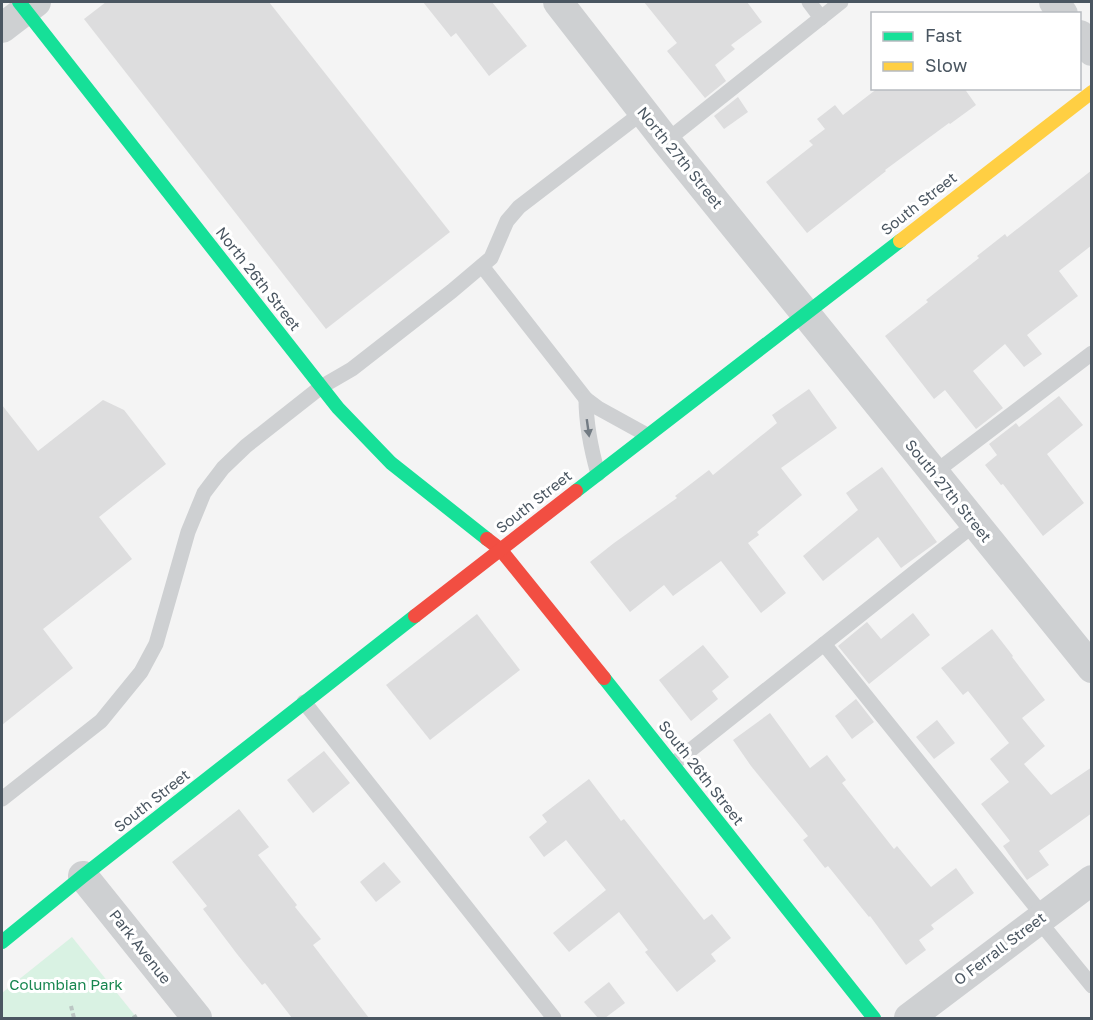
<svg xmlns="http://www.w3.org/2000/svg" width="1093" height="1020" viewBox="0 0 1093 1020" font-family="'Golos Text',sans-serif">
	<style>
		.green { fill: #d9f2e3 }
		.building { fill: #ddddde }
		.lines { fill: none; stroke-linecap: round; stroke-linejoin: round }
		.path { stroke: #bcc7c4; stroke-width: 4; stroke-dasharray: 4.5 3; stroke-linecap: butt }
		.lane { stroke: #ced0d2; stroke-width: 15 }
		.street { stroke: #ced0d2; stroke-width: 30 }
		.fast { stroke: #16e098; stroke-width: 14 }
		.slow { stroke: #ffcf43; stroke-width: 14 }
		.jam { stroke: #f24e42; stroke-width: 14 }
		.oneway { fill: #727b83 }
		.labels { text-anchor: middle; stroke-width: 6; stroke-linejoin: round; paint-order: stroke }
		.street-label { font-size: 15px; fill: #4a5661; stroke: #fff }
		.park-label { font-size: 15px; fill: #17864f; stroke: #fff }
	</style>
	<rect width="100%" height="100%" fill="#f4f4f4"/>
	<path class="green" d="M72,937L137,1018H2V993Z"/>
	<g class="building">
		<path d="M106,2H269L450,232L326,329L84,19Z"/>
		<path d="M423,2H492L527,46L489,76L456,33L451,37Z"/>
		<path d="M644,2H747L762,22L731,45L735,49L715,65L726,81L705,98L667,51L677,43Z"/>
		<path d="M878,88H964L976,105L950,124L949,123L885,170L886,171L807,233L766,182L813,145L809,141L825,129L817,119L835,105L843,115Z"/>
		<path d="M738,97L748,112L724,129L714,116Z"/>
		<path d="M1092,170V245L1059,271L1078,296L1027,335L1042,354L1024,367L1005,344L973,371L1003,408L976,429L945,390L934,399L885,336L928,302L926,300L979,258L977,256L1005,234L1007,237Z"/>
		<path d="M809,389L837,428L781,468L802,495L757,532L759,535L748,543L786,593L761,613L721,561L673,596L664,585L630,612L590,562L614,543L677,498L675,496L709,470L713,475L777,423L772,415Z"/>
		<path d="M1059,396L1083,425L1047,454L1084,503L1043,536L1003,484L1001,485L985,465L997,455L989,444L1016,423L1019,427Z"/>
		<path d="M103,400L124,410L166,464L99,517L132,559L43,629L73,668L2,725V405L38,451Z"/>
		<path d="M882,467L937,542L901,568L878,537L823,581L803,556L858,510L846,493Z"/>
		<path d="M913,613L930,635L869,684L838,646L867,622L881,639Z"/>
		<path d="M477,614L520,670L430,740L386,685Z"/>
		<path d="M992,629L1013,656L1012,657L1045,700L1022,718L1045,746L1024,764L1051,795L1092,767V813L1039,851L1049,865L1027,880L1003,846L1010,841L981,804L1009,782L990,759L1009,743L968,691L963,695L941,668Z"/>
		<path d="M703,645L729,677L712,691L718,699L691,721L659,680Z"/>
		<path d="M856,699L874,722L852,739L835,716Z"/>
		<path d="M770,713L810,768L827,755L846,780L842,783L894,849L897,846L931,887L956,868L974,893L931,925L934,929L919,940L926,950L906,965L870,916L869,917L828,866L825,868L803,840L808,836L751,766L733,740Z"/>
		<path d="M937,720L955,743L934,759L916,737Z"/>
		<path d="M324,751L350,783L313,813L287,780Z"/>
		<path d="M589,779L621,821L624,819L704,920L712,914L731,938L711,954L716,961L677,992L645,952L648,950L619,912L569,952L553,933L606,890L566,840L544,857L529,837L547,822L542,815Z"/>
		<path d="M239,809L269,847L258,855L297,905L295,907L321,939L313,945L369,1018H292L265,983L262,985L237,954L203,909L207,906L172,862Z"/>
		<path d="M384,862L401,882L376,902L360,882Z"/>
		<path d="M609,982L625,1003L605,1018H598L584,1002Z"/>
	</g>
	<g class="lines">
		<g class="path">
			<path d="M71,1006L74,1018"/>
			<path d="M133,1018L138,1015"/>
		</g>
		<g class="lane">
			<path d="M809,2L821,18"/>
			<path d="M666,141L841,2"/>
			<path d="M482,266L586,399"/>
			<path d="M934,473L1092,353"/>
			<path d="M598,474C591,449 586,425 586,399L598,408L647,435"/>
			<path d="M824,644L1044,917"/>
			<path d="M304,702L554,1018"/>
			<path d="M673,764L975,524"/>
			<path d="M2,799L101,721L141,672L156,644L188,532L204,493L223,468L246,446L321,387L352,369L452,291L491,258L507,221L519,207L643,112"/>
			<path d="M1039,921L1092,986"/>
		</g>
		<g class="street">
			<path d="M558,2L666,141L1092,668"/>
			<path d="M1054,2L1063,14"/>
			<path d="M2,28L36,2"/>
			<path d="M1080,35L1092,51"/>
			<path d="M83,876L197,1018"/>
			<path d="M909,1018L1092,880"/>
		</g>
		<g class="fast">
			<path d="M19,2L338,408L391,463L487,539"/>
			<path d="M576,491L900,241"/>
			<path d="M604,678L874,1018"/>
			<path d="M2,942L83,876L415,616"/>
		</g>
		<path class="slow" d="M900,241L1092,92"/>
		<g class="jam">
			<path d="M487,539L500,549L604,678"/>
			<path d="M415,616L576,491"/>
		</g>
	</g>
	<defs><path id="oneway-solid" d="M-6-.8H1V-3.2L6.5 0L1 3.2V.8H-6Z" transform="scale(1.5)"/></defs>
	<use class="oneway" href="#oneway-solid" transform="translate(588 428) rotate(82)"/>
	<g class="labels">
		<g class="street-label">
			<text transform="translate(680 158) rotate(51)" y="5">North 27th Street</text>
			<text transform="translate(919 204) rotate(-38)" y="5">South Street</text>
			<text transform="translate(258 279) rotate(52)" y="5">North 26th Street</text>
			<text transform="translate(948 491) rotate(51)" y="5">South 27th Street</text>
			<text transform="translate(534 502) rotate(-38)" y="5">South Street</text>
			<text transform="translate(701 773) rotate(52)" y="5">South 26th Street</text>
			<text transform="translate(152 801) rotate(-38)" y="5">South Street</text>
			<text transform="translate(140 947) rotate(52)" y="5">Park Avenue</text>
			<text transform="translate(1000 949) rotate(-37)" y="5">O Ferrall Street</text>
		</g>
		<g class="park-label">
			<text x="66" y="990">Columbian Park</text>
		</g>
	</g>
	<rect width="1093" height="1020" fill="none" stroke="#4a5661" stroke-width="6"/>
	<rect x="871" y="12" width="210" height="78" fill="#ffffff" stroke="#b7bbc0" stroke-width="1.5"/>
	<rect x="883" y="32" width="30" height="9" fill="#16e098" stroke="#b7bbc0" stroke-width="1.5"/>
	<text x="925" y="42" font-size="18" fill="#4a5661">Fast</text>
	<rect x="883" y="62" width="30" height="9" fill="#ffcf43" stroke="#b7bbc0" stroke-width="1.5"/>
	<text x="925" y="72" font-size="18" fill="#4a5661">Slow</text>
</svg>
